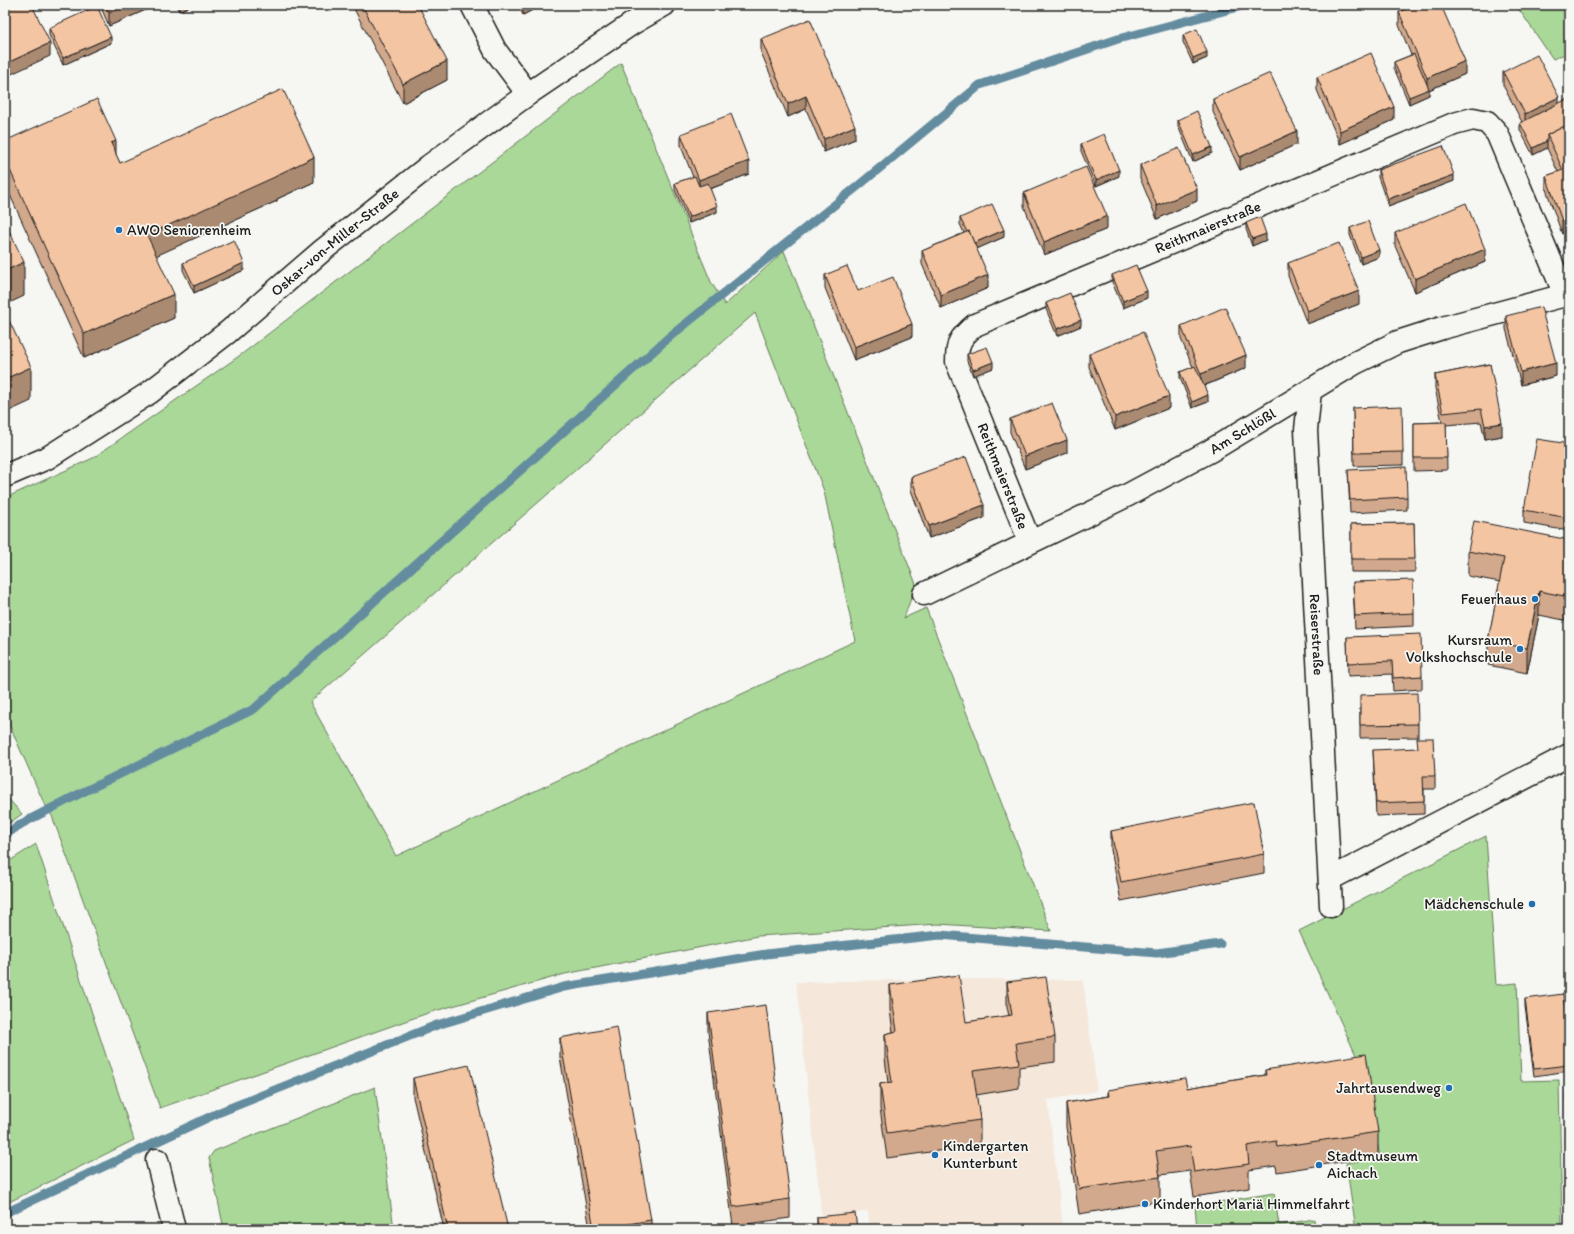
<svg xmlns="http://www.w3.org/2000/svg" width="1574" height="1234" viewBox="0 0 1574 1234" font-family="Itim,sans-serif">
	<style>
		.built { fill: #f5e7da }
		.green { fill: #aad898; stroke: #637a5a; fill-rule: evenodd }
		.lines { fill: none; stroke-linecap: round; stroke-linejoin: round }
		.stream { stroke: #648c9f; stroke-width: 9 }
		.street-casing { stroke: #1c1c1c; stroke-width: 25 }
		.street { stroke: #f6f6f2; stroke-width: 22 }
		.wall { fill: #d2a98c; stroke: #1c1c1c }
		.shaded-wall { fill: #ab8a72; stroke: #1c1c1c }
		.building { fill: #f4c5a3; stroke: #1c1c1c }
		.poi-dot { fill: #1f6fb2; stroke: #f6f6f2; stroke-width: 1.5 }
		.labels { text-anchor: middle; stroke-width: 3.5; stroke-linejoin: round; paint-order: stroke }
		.street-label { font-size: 15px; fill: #1c1c1c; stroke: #f6f6f2 }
		.poi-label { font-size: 15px; fill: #1c1c1c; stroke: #f6f6f2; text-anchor: start }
	</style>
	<rect width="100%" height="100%" fill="#f6f6f2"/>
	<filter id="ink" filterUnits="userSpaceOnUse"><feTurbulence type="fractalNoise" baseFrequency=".025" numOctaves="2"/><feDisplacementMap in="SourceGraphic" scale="8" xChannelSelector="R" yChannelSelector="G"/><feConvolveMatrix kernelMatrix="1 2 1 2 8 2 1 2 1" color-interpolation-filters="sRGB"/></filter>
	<g filter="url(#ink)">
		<path class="built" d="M951,979L1083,980L1097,1091L1048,1100L1063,1229H870L868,1211L822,1218L796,982Z"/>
		<g class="green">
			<path d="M1516,5H1569V52L1553,59Z"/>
			<path d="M621,63L711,282L725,305L784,251L916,584L904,618L926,608L1051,931L938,924L758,936L565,974L428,1013L160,1108L52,816L43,801L5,715V498L93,458L242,354ZM755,313L824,491L855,641L396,856L310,702Z"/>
			<path d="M5,795L22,814L5,826Z"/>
			<path d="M1486,836L1496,985L1517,983L1521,1081L1559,1080L1562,1229H1356L1346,1163L1380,1158L1367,1079L1299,931Z"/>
			<path d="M36,844L134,1140L5,1204V864Z"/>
			<path d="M375,1087L394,1229H224L209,1158L214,1151Z"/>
			<path d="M1274,1193L1279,1225L1314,1219L1315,1229H1197L1195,1206Z"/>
		</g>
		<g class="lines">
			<g class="stream">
				<path d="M5,835L21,824L83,792L254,709L668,338L858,186L980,85L1118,39L1246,5"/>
				<path d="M5,1213L220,1112L437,1025L564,987L766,954L940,935L1157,953L1220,944"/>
			</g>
			<g class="street-casing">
				<g id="street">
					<path d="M472,5L495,50L528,94"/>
					<path id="s1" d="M1310,391L1306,430L1331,906"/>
					<path id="s2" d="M5,476L47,458L149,393L228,332L323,250L429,166L528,94L633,23L664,5"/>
					<path id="s3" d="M1030,542L957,362C957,342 960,338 975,325L1454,124L1473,119L1487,122L1497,133L1565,295"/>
					<path id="s4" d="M924,594L1128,495L1210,451L1355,363L1398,342L1442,328L1569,294"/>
					<path d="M1330,879L1569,755"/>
					<path d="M157,1160L174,1229"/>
				</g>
			</g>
			<use href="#street" class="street"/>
		</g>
		<g class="wall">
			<path d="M100,5H157L109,26Z"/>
			<path d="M176,5H192L179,11Z"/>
			<path d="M352,5H418L447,80L403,103Z"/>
			<path d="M518,5H542L523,15Z"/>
			<path d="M1399,12L1465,74L1429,90V95L1409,104L1394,68V62L1411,55L1399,25Z"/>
			<path d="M49,28L111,43L63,65L49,35Z"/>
			<path d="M1183,35L1207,58L1193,64L1183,42Z"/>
			<path d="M761,39L855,139L824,152L806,109L788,117L761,52Z"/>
			<path d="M1503,72L1559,104L1569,98L1562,234L1546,189V176L1558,172L1547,148L1533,155L1520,130V123L1522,122L1503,85Z"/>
			<path d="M1317,77L1394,120L1340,144L1317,90Z"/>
			<path d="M1213,99L1297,144L1240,170L1213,112Z"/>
			<path d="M1178,120L1212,153L1193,162L1178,126Z"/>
			<path d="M681,134L749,174L710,189L717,212L689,223L675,190V183L693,177L681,146Z"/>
			<path d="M5,141L116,155L120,163L314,182L277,199V201L156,255L174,318L84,358L5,184Z"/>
			<path d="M1081,144L1119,176L1096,186L1081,151Z"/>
			<path d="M1140,165L1197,201L1157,219L1140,178Z"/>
			<path d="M1378,170L1454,181L1388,206L1378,177Z"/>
			<path d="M1024,193L1107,229L1044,255L1024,206Z"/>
			<path d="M960,218L1004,237L976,249L988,288L941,308L922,264V251L964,233L960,224Z"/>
			<path d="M1246,223L1266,240L1252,246L1246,229Z"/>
			<path d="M1350,228L1379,257L1361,264L1350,235Z"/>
			<path d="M1395,233L1485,262L1415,292L1395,246Z"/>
			<path d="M183,263L244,270L194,293L183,270Z"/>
			<path d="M1288,263L1359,304L1307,324L1288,276Z"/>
			<path d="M825,275L858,291L912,337L854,360L825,288Z"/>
			<path d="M1112,275L1147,298L1123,308L1112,282Z"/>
			<path d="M1046,303L1081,326L1057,336L1046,309Z"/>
			<path d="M1506,316L1556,376L1521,385L1506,329Z"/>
			<path d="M1181,326L1246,368L1204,386L1208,402L1192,408L1180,378V372L1193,367L1181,339Z"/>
			<path d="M967,354L993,368L973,376L967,361Z"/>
			<path d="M1089,354L1169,408L1115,430L1089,367Z"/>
			<path d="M1490,364L1502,436L1485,439L1481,422L1446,425L1447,470L1414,471V423L1442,422L1435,388V375Z"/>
			<path d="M1353,408L1403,452V465L1354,466Z"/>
			<path d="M1010,419L1067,453L1025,469L1010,432Z"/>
			<path d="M1569,444V531L1524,523V510Z"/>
			<path d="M1348,470L1407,497V510L1350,513Z"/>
			<path d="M911,477L984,518L929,538L911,490Z"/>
			<path d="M1414,523L1415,572H1351V524Z"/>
			<path d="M1569,540V621L1539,615L1527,673L1488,665V641L1500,582L1468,576V551Z"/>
			<path d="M1353,582L1414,613V626L1355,629Z"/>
			<path d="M1347,637L1422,676V689L1393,691L1392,674L1348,676Z"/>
			<path d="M1360,708L1418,724V737L1360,738Z"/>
			<path d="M1373,750L1435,776V789H1424V814L1376,816Z"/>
			<path d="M1111,831L1264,854V873L1121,901L1111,850Z"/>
			<path d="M1007,982L1055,1037V1062L1019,1067V1088L976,1095L980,1120V1145L887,1158L880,1108V1084L888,1083L885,1058V1034L893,1032L890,1010V985L966,1022L1009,1016L1007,1007Z"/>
			<path d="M1525,999L1569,1043V1071L1534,1076L1525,1006Z"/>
			<path d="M708,1013L790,1199V1218L733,1226L708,1032Z"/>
			<path d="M560,1038L651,1220V1229H590L560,1057Z"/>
			<path d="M1265,1070L1378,1132V1156L1277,1172L1276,1166L1249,1170V1188L1194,1197L1190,1171L1160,1175V1201L1079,1214L1066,1127V1103L1108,1096V1090L1187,1088L1265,1075Z"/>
			<path d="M1569,1075V1157L1567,1158L1566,1094Z"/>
			<path d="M413,1078L508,1229H444L413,1097Z"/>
			<path d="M817,1217L857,1229H817Z"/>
		</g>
		<g class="shaded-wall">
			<path d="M127,5H157L109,26V13Z"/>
			<path d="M179,5H192L179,11Z"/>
			<path d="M523,5H542L523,15Z"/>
			<path d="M111,37V43L63,65V58Z"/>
			<path d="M50,43V56L5,77V64Z"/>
			<path d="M1207,52V58L1193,64V58Z"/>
			<path d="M447,61V80L403,103V84Z"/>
			<path d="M1465,61V74L1429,90V95L1409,104V97L1427,89V78Z"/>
			<path d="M806,96V109L788,117V104Z"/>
			<path d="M1559,97V110L1525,127V114Z"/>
			<path d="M1394,107V120L1340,144V131Z"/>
			<path d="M855,126V139L824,152V139Z"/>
			<path d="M1297,131V144L1240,170V157Z"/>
			<path d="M116,141V165L111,143Z"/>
			<path d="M1547,141V148L1533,155V148Z"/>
			<path d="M1212,147V153L1193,162V155Z"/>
			<path d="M314,157V182L277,199V201L147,260V235Z"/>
			<path d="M749,161V174L699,193V180Z"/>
			<path d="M1119,170V176L1096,186V180Z"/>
			<path d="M1454,175V181L1388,206V199Z"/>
			<path d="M1197,189V201L1157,219V206Z"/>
			<path d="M717,206V212L689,223V217Z"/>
			<path d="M1107,216V229L1044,255V242Z"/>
			<path d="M1569,218V231L1562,234V221Z"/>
			<path d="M1004,230V237L972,251V244Z"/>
			<path d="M1266,234V240L1252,246V239Z"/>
			<path d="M1485,249V262L1415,292V279Z"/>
			<path d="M1379,250V257L1361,264V257Z"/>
			<path d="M24,262V296L5,305V271Z"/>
			<path d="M244,263V270L194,293V286Z"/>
			<path d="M988,275V288L941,308V295Z"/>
			<path d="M1147,291V298L1123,308V301Z"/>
			<path d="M1359,291V304L1307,324V311Z"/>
			<path d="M174,294V318L84,358V334Z"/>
			<path d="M1081,320V326L1057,336V329Z"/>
			<path d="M912,324V337L854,360V347Z"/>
			<path d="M1246,355V368L1201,387V374Z"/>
			<path d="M993,362V368L973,376V370Z"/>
			<path d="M1556,363V376L1521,385V372Z"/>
			<path d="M31,367V401L5,413V379Z"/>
			<path d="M1208,395V402L1192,408V402Z"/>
			<path d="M1169,396V408L1115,430V417Z"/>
			<path d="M1502,423V436L1485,439V426Z"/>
			<path d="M1067,440V453L1025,469V456Z"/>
			<path d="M984,505V518L929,538V526Z"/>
			<path d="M1569,540V565L1566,555Z"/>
			<path d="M1539,591V615L1527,673V648Z"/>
		</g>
		<g class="building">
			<path d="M5,5H32L50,43L5,64Z"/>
			<path d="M105,5H127L109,13Z"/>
			<path d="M362,5H418L447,61L403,84Z"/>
			<path d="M1415,5H1441L1465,61L1427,78L1399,12Z"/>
			<path d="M97,6L111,37L63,58L49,28Z"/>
			<path d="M810,19L855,126L824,139L806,96L788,104L761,39Z"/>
			<path d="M1197,29L1207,52L1193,58L1183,35Z"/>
			<path d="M1371,53L1394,107L1340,131L1317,77Z"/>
			<path d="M1414,54L1429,89L1409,97L1394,62Z"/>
			<path d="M1537,55L1559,97L1525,114L1503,72Z"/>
			<path d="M1270,73L1297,131L1240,157L1213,99Z"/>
			<path d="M283,89L314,157L277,175V176L147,235L174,294L84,334L5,159V141L97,99L116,141L111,143L120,163Z"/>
			<path d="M1569,98V124L1547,135V141L1533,148L1520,123Z"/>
			<path d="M1197,111L1212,147L1193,155L1178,120Z"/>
			<path d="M731,114L749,161L699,180L681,134Z"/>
			<path d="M1569,124V218L1562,221L1546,176L1563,170L1547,135Z"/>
			<path d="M1104,134L1119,170L1096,180L1081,144Z"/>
			<path d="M1443,146L1454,175L1388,199L1378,170Z"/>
			<path d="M1179,148L1197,189L1157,206L1140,165Z"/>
			<path d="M1086,167L1107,216L1044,242L1024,193Z"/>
			<path d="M695,176L699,186L708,183L717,206L689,217L675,183Z"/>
			<path d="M1466,203L1485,249L1415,279L1395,233Z"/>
			<path d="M992,204L1004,230L974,243L969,231L967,232L960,218Z"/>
			<path d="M1260,217L1266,234L1252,239L1246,223Z"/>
			<path d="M1368,221L1379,250L1361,257L1350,228Z"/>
			<path d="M5,222L24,262L5,271Z"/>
			<path d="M969,231L988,275L941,295L922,251Z"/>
			<path d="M234,240L244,263L194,286L183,263Z"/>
			<path d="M1339,243L1359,291L1307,311L1288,263Z"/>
			<path d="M1136,265L1147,291L1123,301L1112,275Z"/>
			<path d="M847,266L858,291L893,277L912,324L854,347L825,275Z"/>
			<path d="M1070,293L1081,320L1057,329L1046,303Z"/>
			<path d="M1225,307L1246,355L1201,374L1181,326Z"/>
			<path d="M1541,307L1556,363L1521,372L1506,316Z"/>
			<path d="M5,312L31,367L5,379Z"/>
			<path d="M1143,332L1169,396L1115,417L1089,354Z"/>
			<path d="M987,347L993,362L973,370L967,354Z"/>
			<path d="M1490,364L1502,423L1485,426L1481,409L1443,413L1435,375Z"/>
			<path d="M1195,366L1208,395L1192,402L1180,372Z"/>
			<path d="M1052,403L1067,440L1025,456L1010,419Z"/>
			<path d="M1402,406L1403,452L1354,453L1353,408Z"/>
			<path d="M1446,422L1447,458H1414V423Z"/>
			<path d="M1537,439L1569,444V518L1524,510Z"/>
			<path d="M966,457L984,505L929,526L911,477Z"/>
			<path d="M1406,467L1407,497L1350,500L1348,470Z"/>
			<path d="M1474,521L1569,540L1566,555H1569V597L1539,591L1527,648L1488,641L1504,558L1468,551Z"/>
			<path d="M1414,523L1415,559H1351V524Z"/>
			<path d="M1413,580L1414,613L1355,616L1353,582Z"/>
			<path d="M1421,634L1422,676L1393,678L1392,661L1348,663L1347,637Z"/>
			<path d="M1417,693L1418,724L1360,725V695Z"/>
			<path d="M1417,738H1433L1435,776H1423L1424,801L1376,803L1373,750L1418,748Z"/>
			<path d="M1254,802L1264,854L1121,882L1111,831Z"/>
			<path d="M959,975L966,1022L1012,1015L1007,982L1046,977L1055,1037L1016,1043L1019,1064L973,1070L980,1120L887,1133L880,1084L892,1082L885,1034L897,1031L890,985Z"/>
			<path d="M1563,994L1569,1043V1065L1534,1069L1525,999Z"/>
			<path d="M766,1005L790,1199L733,1207L708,1013Z"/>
			<path d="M617,1027L651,1220L600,1229H594L560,1038Z"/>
			<path d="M1366,1054L1378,1132L1277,1147L1276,1141L1247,1146L1249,1164L1194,1172L1190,1146L1156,1151L1160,1177L1079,1189L1066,1103L1109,1096L1108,1090L1185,1078L1187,1088L1266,1075L1265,1070Z"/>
			<path d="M469,1065L508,1229H448L413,1078Z"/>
			<path d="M1566,1075H1569V1138L1567,1139Z"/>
			<path d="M855,1213L857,1229H818L817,1217Z"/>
		</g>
	</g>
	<g class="poi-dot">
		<circle cx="119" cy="230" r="4"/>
		<circle cx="1535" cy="599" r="4"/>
		<circle cx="1520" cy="649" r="4"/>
		<circle cx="1532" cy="904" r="4"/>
		<circle cx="1449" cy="1088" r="4"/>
		<circle cx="935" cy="1155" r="4"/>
		<circle cx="1319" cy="1165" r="4"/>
		<circle cx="1145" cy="1204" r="4"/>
	</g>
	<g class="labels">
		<g class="street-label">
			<text dy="5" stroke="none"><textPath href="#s3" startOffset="490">Reithmaierstraße</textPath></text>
			<text dy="5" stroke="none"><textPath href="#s2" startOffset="406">Oskar-von-Miller-Straße</textPath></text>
			<text dy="5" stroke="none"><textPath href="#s4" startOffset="358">Am Schlößl</textPath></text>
			<text transform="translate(1003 476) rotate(68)" y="5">Reithmaierstraße</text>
			<text dy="5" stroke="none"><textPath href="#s1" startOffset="244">Reiserstraße</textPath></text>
		</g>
		<g class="poi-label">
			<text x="127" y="235">AWO Seniorenheim</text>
			<text x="1527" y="604" text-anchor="end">Feuerhaus</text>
			<text x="1512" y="645" text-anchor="end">Kursraum<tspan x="1512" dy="17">Volkshochschule</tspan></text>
			<text x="1524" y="909" text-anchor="end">Mädchenschule</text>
			<text x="1441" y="1093" text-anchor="end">Jahrtausendweg</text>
			<text x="943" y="1151">Kindergarten<tspan x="943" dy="17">Kunterbunt</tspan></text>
			<text x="1327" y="1161">Stadtmuseum<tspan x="1327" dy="17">Aichach</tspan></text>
			<text x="1153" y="1209">Kinderhort Mariä Himmelfahrt</text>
		</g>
	</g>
	<rect width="1574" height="1234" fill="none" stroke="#f6f6f2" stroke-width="20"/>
	<rect x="10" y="10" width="1554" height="1214" fill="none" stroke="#1c1c1c" stroke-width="1.5" filter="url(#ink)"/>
</svg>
